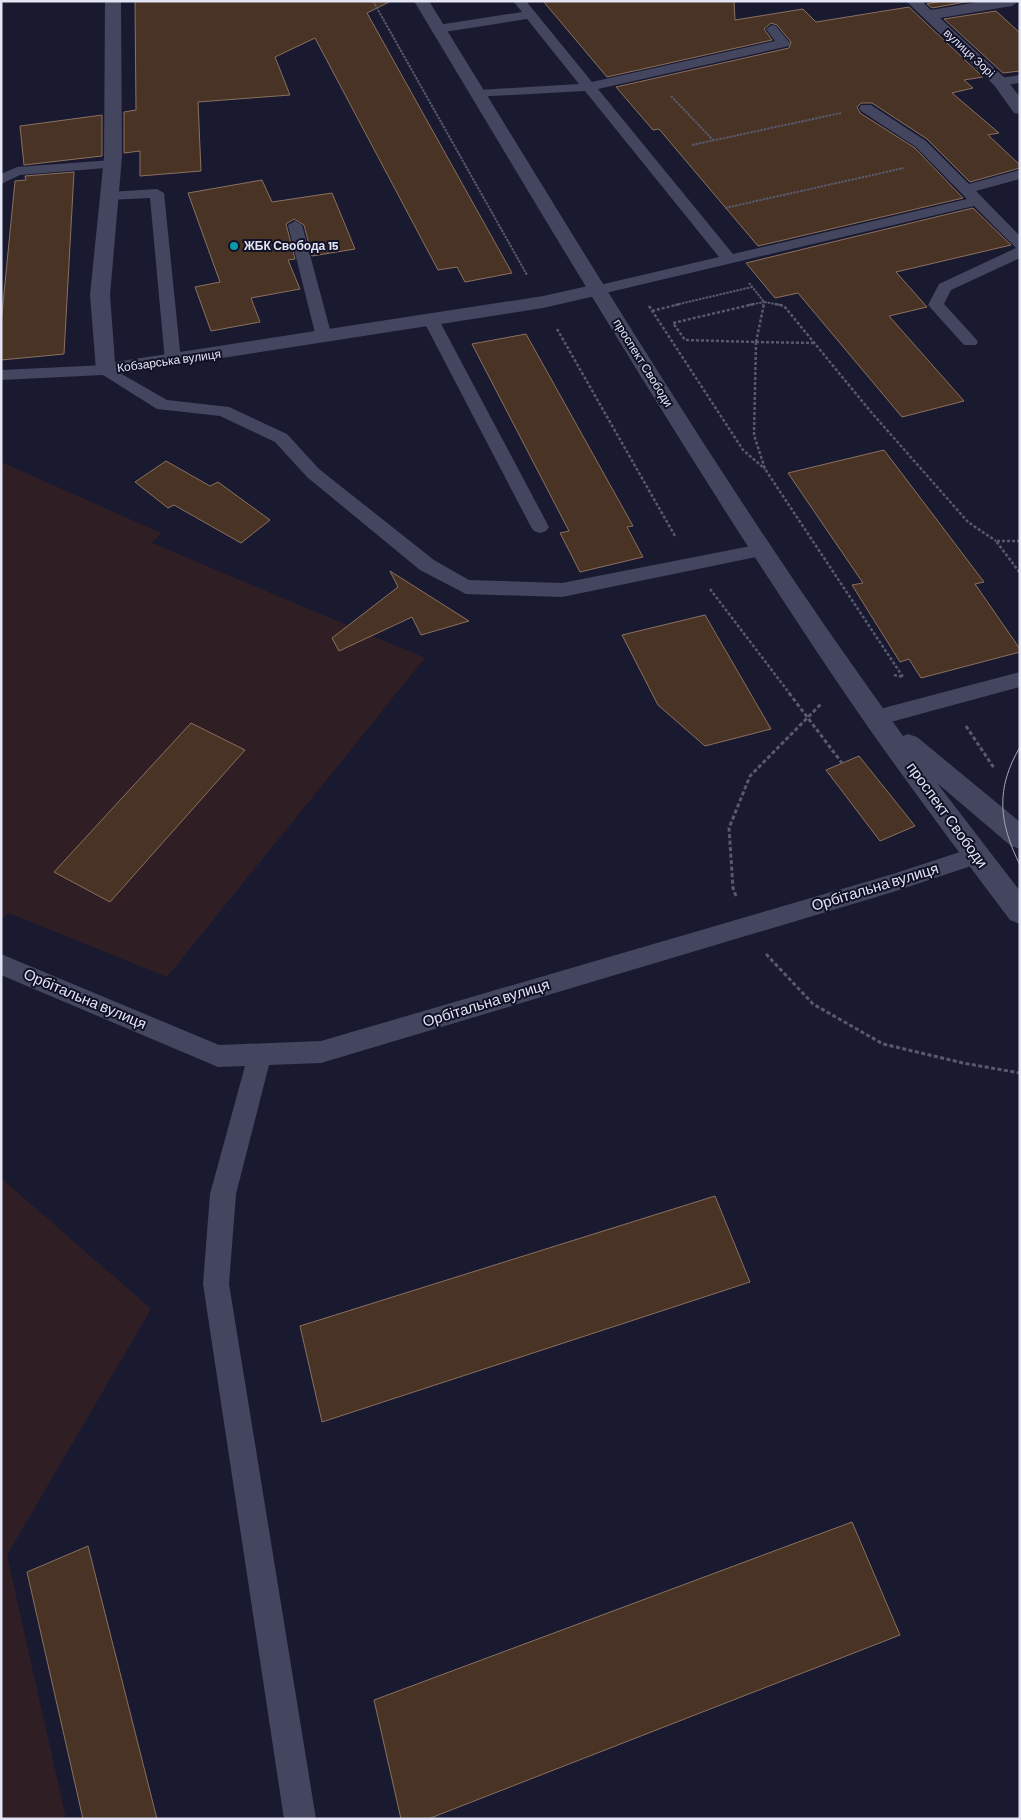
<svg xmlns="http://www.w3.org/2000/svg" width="1021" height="1820" viewBox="0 0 1021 1820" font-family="Barlow,sans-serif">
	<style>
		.industrial { fill: #301e25 }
		.building { fill: #493324; stroke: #8a7060 }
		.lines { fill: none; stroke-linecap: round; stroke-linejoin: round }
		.path-far2 { stroke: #58596d; stroke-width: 2; stroke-dasharray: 2.5 1; stroke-linecap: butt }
		.path-far1 { stroke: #58596d; stroke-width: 2.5; stroke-dasharray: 3 2; stroke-linecap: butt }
		.path { stroke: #58596d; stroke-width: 3; stroke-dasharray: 4 2.5; stroke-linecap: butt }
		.service { fill: #43465e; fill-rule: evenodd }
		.minor { fill: #43465e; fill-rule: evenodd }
		.secondary { fill: #43465e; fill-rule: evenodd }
		.tram { stroke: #a3a5b6; stroke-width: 1 }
		.culture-dot { fill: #0f9aa8; stroke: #101126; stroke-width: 2 }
		.labels { text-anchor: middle; stroke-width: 4; stroke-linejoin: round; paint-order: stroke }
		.far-street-label { font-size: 12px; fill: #e3e5f4; stroke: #101126 }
		.far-poi-label { font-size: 12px; font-weight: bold; fill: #e3e5f4; stroke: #101126; text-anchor: start }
		.street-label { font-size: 15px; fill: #e3e5f4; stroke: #101126 }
	</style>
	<rect width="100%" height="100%" fill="#191a30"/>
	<g class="industrial">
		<path d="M1,462L161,533L152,543L425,658L167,977L9,913L1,920Z"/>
		<path d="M1,1178L151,1309L7,1555L66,1819H1Z"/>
	</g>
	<g class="building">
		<path d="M135,1H391L367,13L512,273L465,282L457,267L438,270L315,38L275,57L290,95L198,102L201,171L140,176V151L124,153V112L136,110Z"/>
		<path d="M543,1H734L735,20L803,9L816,22L909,7L983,77L964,80L973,88L952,93L999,133L988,135L1020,165V168L970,182L927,139L872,103H861L857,107L860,113L915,148L963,198L758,246L659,129L653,130L616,87L789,48L791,42L777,25L771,23L764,29L772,40L607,77Z"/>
		<path d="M941,1H971L932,8L927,4Z"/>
		<path d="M996,11L1020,33V71L1003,73L944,19Z"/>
		<path d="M102,115V156L24,165L20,126Z"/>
		<path d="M74,172L64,354L1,360V324L15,181L26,180L25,176Z"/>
		<path d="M262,180L272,202L332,193L355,249L312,256L304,225L294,219L286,224L295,259L288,260L300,289L251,298L260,322L211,331L195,287L220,282L188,193Z"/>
		<path d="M973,208L1011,245L896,272L927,307L889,316L964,401L902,417L798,293L775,298L746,263Z"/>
		<path d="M526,334L633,526L627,527L643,557L580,572L560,533L569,531L472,344Z"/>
		<path d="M884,450L984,582L975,584L1020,649V652L921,678L909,659L900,662L852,585L863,583L788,473Z"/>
		<path d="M166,461L210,486L218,482L270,520L241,543L174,505L168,508L135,482Z"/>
		<path d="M390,571L469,621L421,635L412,617L339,651L332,638L398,587Z"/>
		<path d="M705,615L771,729L705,746L658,705L622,635Z"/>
		<path d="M191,723L245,750L110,902L54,872Z"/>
		<path d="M859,756L915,826L880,841L826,770Z"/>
		<path d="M715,1196L750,1282L322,1422L300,1326Z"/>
		<path d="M852,1522L900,1635L428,1819H401L374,1700Z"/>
		<path d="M88,1546L157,1819H83L27,1572Z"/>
	</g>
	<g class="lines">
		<g class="path-far2">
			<path d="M373,1L527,275"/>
			<path d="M671,96L713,140"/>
			<path d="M692,145L841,113"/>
			<path d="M725,208L904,168"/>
			<path d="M749,283L764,302L781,305"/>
			<path d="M675,305L752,287"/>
			<path d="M749,305L764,302L763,305"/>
		</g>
		<g class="path-far1">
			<path d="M754,304L673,323L685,340L756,342"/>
			<path d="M775,304L784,306L871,412L968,522L996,541"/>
			<path d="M649,306L743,450L765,469"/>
			<path d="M652,311L680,304"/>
			<path d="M557,329L675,536"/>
			<path d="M756,342L814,343"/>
			<path d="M756,342L754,435L765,469L903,677"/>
			<path d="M756,342L764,304"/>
			<path d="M1020,541H996L1020,573"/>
			<path d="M710,589L790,694"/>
			<path d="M894,675L903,677"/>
		</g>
		<g class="path">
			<path d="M789,693L842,763"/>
			<path d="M966,726L994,768"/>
			<path d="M736,896L733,888L729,828L750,776L822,703"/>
			<path d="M766,954L813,1004L883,1044L963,1063L1020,1073"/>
		</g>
		<g class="service">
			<path d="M513,1H526L592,82L775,41L766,29L772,25L776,26L790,43L789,46L598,89L733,254L967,199L916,147L861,111L859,108L861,105H871L926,141L969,184L1020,170V179L976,191L1020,236V258L951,290L944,304L976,339L978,342L976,345H964L928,305L939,284L1016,248L974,206L597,295L591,293L589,290L591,287L719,257L585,91L473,97L471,94L473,91L478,90L579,84L527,19L438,33L432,29L438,25L522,12Z"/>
			<path d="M1020,75V83L1000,86L993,82L995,79Z"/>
			<path d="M113,160L120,164L118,167L20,175L1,184V174L17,167Z"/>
			<path d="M157,189L164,193L181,361L179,365H167L165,361L150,198L109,200L102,196L109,192Z"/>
			<path d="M295,221L302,225L332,337L330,340L324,342L316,337L288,225Z"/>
			<path d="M431,315L439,320L549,527L546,531L540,533L534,531L531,527L423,320Z"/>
			<path d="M106,365L167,400L229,407L287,434L319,469L434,560L469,580L562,583L761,544L768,545L770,550L768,555L761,556L562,597L466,594L420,570L307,477L275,442L220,416L157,409L103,375L1,380V370Z"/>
			<path d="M1020,672V687L876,726L869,724L866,718L869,712L876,710Z"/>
			<path d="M975,847L983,850L986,856L983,862L893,892L321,1063L269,1065L236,1194L229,1284L316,1819H284L203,1284L210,1194L245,1066L218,1067L1,975V954L219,1045L321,1041L893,874Z"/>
		</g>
		<g class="minor">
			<path d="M105,1H121L122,157L110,295L115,362L543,296L597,284L604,286L607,290L604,294L543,308L106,376L99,374L96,370L90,295L104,157Z"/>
			<path d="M906,1H922L931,10L983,1H1019L1012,6L940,18L1006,79L1020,97V114L1014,113L994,85Z"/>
		</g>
		<path class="secondary" d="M414,1H429C582,249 731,500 903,736L908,734L917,737L1020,822V849L1011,846L937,783L1020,891V924L1010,920C955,847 900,774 848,698C694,471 555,236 414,1Z"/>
		<path class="tram" d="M1020,747C995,789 999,823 1020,865"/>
	</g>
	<circle class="culture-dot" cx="234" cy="246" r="5"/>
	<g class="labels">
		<g class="far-street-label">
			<text transform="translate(969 53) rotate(43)" y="4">вулиця Зорі</text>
			<text transform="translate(169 361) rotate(-8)" y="4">Кобзарська вулиця</text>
			<text transform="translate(643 363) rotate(58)" y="4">проспект Свободи</text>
		</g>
		<g class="far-poi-label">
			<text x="244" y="250">ЖБК Свобода 15</text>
		</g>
		<g class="street-label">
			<text transform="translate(947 815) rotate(54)" y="5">проспект Свободи</text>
			<text transform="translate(875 887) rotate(-17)" y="5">Орбітальна вулиця</text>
			<text transform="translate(85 999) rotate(23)" y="5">Орбітальна вулиця</text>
			<text transform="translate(486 1003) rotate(-17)" y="5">Орбітальна вулиця</text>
		</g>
	</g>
	<rect width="1021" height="1820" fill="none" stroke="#e3e5f4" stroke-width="5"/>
</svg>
